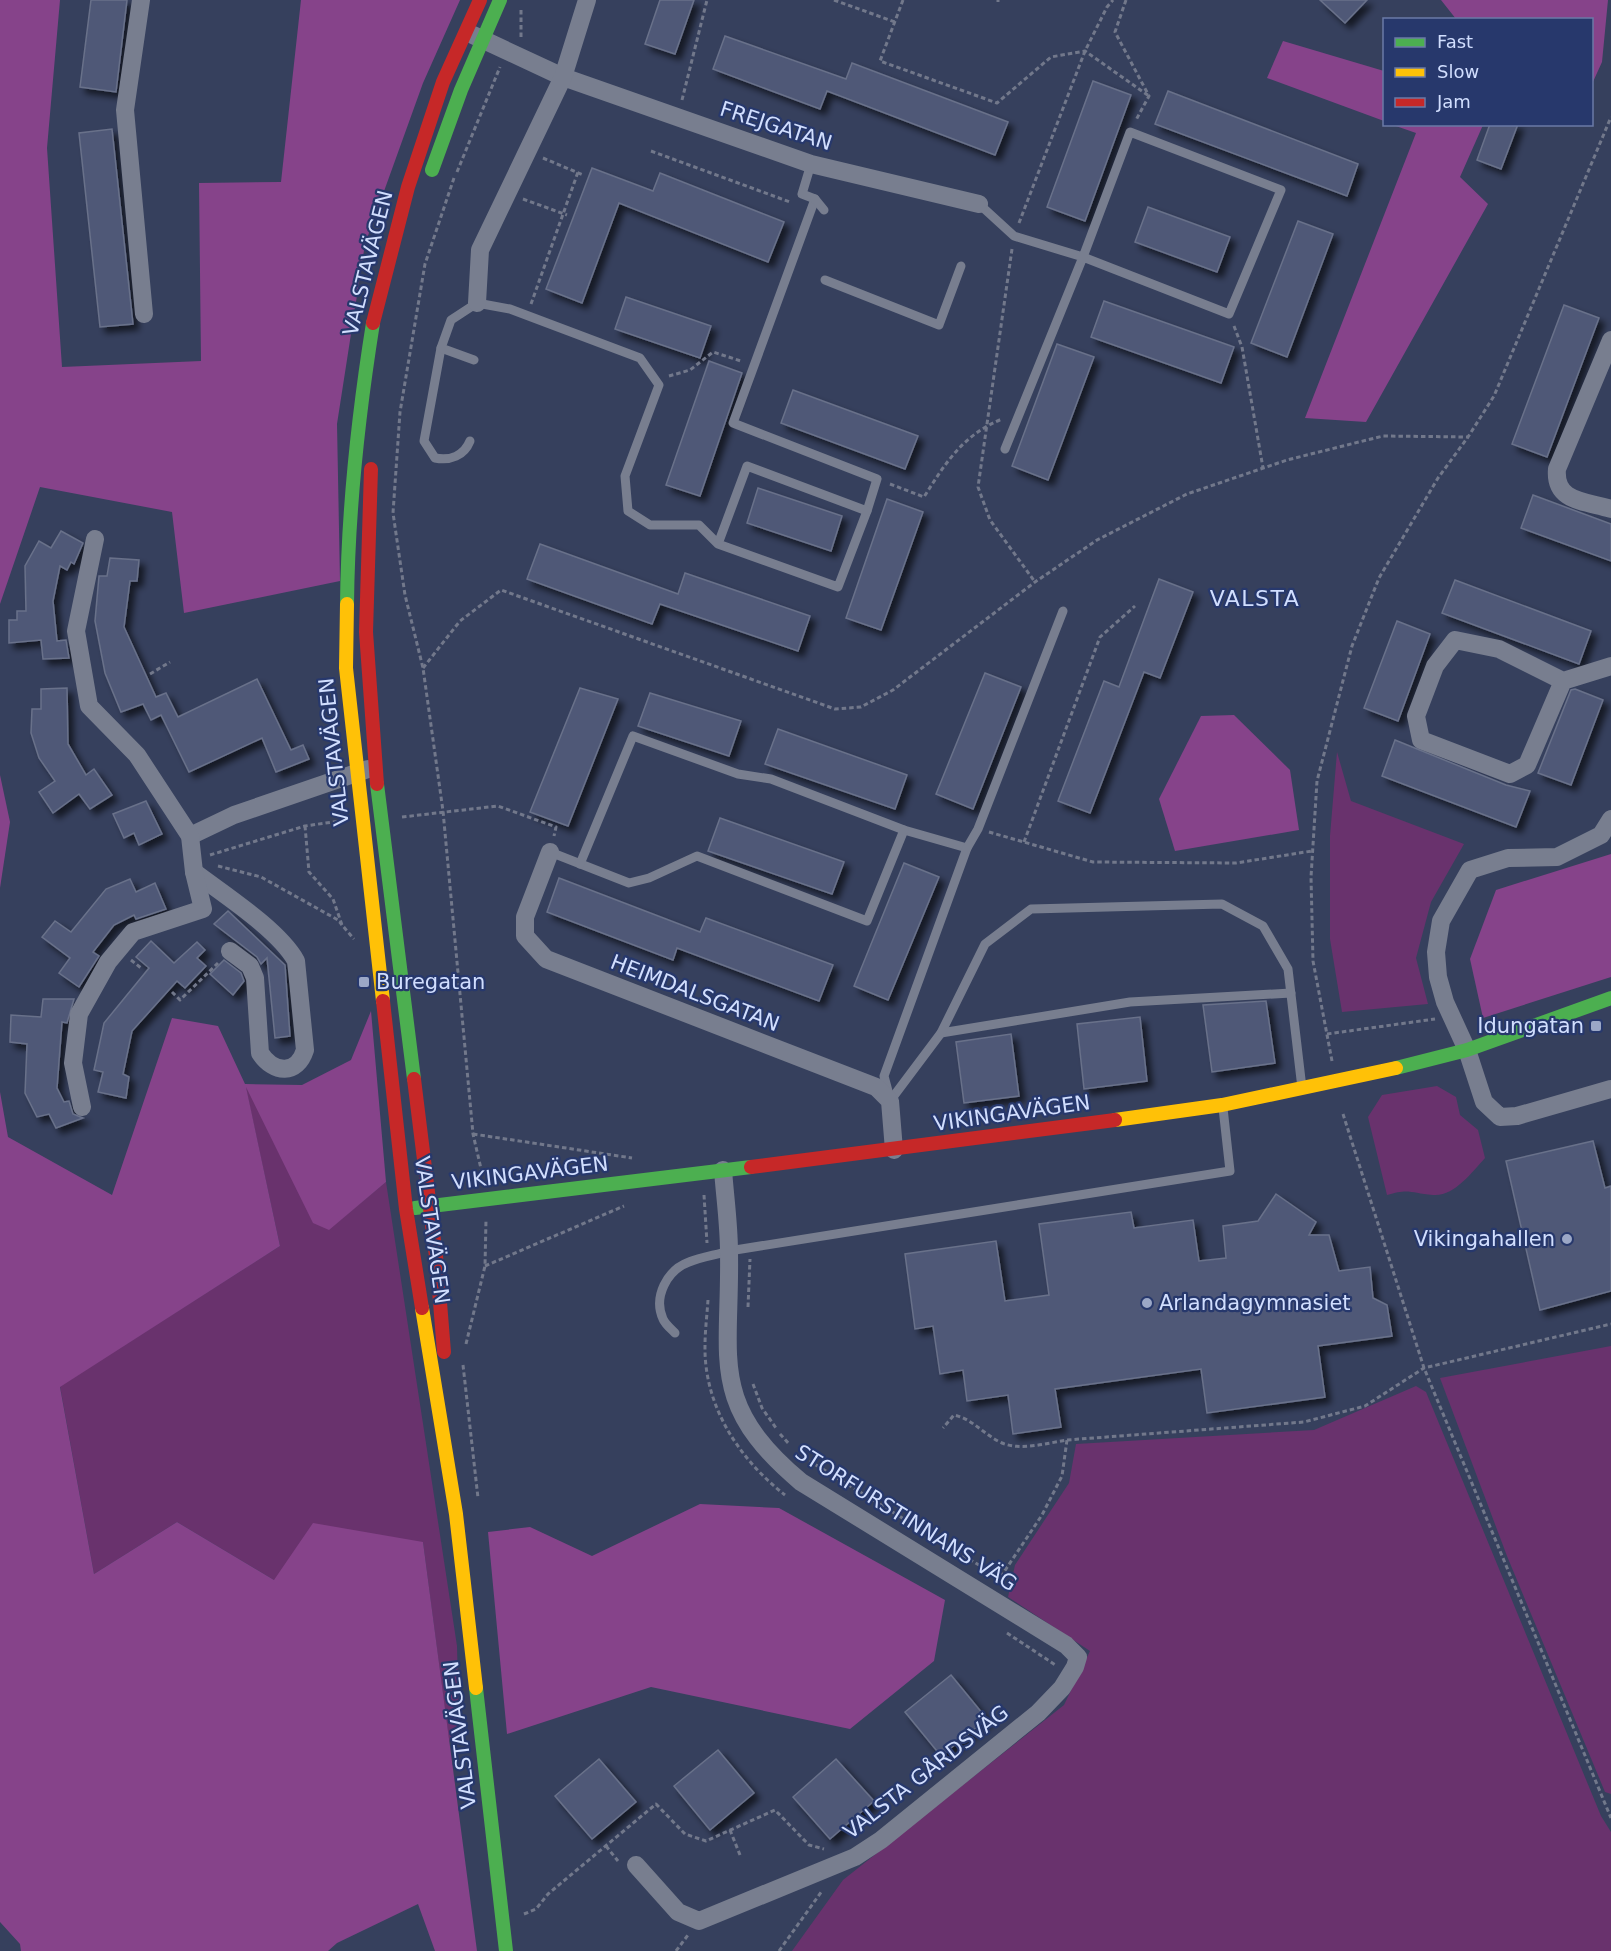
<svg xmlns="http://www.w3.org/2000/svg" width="1611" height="1951" viewBox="0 0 1611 1951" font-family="'DejaVu Sans',sans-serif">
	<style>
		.green { fill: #69326d }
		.forest { fill: #86438a }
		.building { fill: #4f5977; stroke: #69718a; stroke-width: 1.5; filter: url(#shadow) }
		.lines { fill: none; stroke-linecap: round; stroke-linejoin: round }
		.path { stroke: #72788b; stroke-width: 3; stroke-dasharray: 4.5 3; stroke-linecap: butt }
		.lane { stroke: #787e8f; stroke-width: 9 }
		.street { stroke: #787e8f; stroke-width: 18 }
		.fast { stroke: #4caf50; stroke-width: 14 }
		.slow { stroke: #ffc107; stroke-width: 14 }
		.jam { stroke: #c62828; stroke-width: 14 }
		.poi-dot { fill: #9ba7c6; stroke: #27386c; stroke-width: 2 }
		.labels { text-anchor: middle; stroke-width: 4.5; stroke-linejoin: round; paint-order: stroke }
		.street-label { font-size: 21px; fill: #d1defe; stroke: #27386c }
		.poi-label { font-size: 21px; fill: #d1defe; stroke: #27386c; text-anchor: start }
		.neighbourhood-label { font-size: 22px; letter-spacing: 1.5px; fill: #d1defe; stroke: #27386c }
	</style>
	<defs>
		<filter id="shadow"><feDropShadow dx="5.5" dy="5.5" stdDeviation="3" flood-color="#0009"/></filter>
	</defs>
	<rect width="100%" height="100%" fill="#36405d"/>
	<g class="green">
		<path d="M1337,752L1351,801L1464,844L1431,902L1416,958L1428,1004L1342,1012L1330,939V836Z"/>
		<path d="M245,1084L329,1229L386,1182L457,1646L459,1724L449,1741L423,1542L274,1580L177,1522L94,1574L60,1386L280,1246Z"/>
		<path d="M1437,1086L1456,1097L1460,1115L1478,1130L1485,1158C1472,1172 1454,1197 1433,1195C1411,1193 1409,1188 1387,1195L1368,1117L1382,1095Z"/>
		<path d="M1611,1346V1794L1605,1792L1507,1556L1440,1378Z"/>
		<path d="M1416,1386L1426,1392L1601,1816L1611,1832V1951H792L843,1880L1064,1705L1090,1651L1008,1597L1015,1565L1069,1483L1076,1444L1314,1430Z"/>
	</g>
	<g class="forest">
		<path d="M0,0H60L47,148L62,367L201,361L199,183L281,182L301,0H460L423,83L365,244L337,424L340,581L184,613L172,512L40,487L0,604Z"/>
		<path d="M1441,0H1608L1602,62L1592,84V20L1456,19Z"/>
		<path d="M1283,41L1384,71V121L1267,78Z"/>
		<path d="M1393,125H1483L1460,177L1488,204L1366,422L1305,418L1416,133Z"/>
		<path d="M1234,715L1290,770L1299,830L1175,851L1159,799L1201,716Z"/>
		<path d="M0,775L10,822L0,888Z"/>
		<path d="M1611,854V977L1483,1018L1470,959L1496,890Z"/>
		<path d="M371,1011L386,1182L329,1230L313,1223L246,1087L280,1246L60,1387L94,1574L177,1522L274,1580L313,1523L423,1542L477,1951H435L418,1904L337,1943L328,1951H21L20,1944L0,1922V1092L8,1137L112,1195L172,1018L218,1026L245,1084L302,1085L351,1060Z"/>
		<path d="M700,1504L779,1508L945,1600L934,1661L850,1729L651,1687L507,1734L488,1532L530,1527L592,1556Z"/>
	</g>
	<g class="building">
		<path d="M91,0H127L116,92L80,87Z"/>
		<path d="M660,0H694L675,54L645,44Z"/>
		<path d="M1320,0H1367L1345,23Z"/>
		<path d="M725,36L846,79L852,63L1008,122L995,155L827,91L820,109L713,69Z"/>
		<path d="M1093,81L1131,95L1085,221L1047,207Z"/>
		<path d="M1168,91L1358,164L1347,196L1155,124Z"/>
		<path d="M1490,124H1518L1501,169L1477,160Z"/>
		<path d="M112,129L133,324L100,327L79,133Z"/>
		<path d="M592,168L653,191L660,173L784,222L768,262L619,203L582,303L546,289Z"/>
		<path d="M1148,207L1230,237L1217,272L1135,242Z"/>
		<path d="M1298,221L1333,234L1287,357L1251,343Z"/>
		<path d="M626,297L711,326L700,358L615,329Z"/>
		<path d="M1104,301L1234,347L1221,383L1091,337Z"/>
		<path d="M1564,305L1599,318L1547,457L1512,444Z"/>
		<path d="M1057,344L1094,357L1048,480L1012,466Z"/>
		<path d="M709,361L742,373L700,496L666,485Z"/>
		<path d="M793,390L918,436L905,469L781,423Z"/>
		<path d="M758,488L842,516L831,551L747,523Z"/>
		<path d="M1533,495L1611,524V561L1521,528Z"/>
		<path d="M887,499L923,512L881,630L846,618Z"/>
		<path d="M61,531L83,543L74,564L71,562L67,570L60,566L53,601L57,641L66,640L69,658L43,659L41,640L9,643V620H17V611H26L25,566L39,541L51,548Z"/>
		<path d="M540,544L678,594L685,573L810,616L798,651L660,604L652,624L527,579Z"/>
		<path d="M110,558L139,560L137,581H130L124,627L156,697L166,693L178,717L257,679L291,750L303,745L309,759L276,772L262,738L189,772L161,715L151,720L143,704L121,712L105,673L95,621L99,576H107Z"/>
		<path d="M1159,579L1193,592L1160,678L1144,672L1090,813L1058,801L1104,681L1119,687Z"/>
		<path d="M1455,580L1591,631L1579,664L1442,613Z"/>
		<path d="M1397,621L1430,634L1398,721L1364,708Z"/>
		<path d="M985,673L1021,687L973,809L936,794Z"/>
		<path d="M67,688L68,744L86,775L94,769L112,795L90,809L79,794L53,813L39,792L55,781L39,758L31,733L32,709H41V689Z"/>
		<path d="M580,688L618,699L568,826L530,812Z"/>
		<path d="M1575,689L1603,700L1571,785L1538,773L1571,690Z"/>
		<path d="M650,693L741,721L729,756L638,726Z"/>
		<path d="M778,729L907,775L895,809L765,764Z"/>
		<path d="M1395,740L1506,785L1530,791L1516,827L1382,776Z"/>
		<path d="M146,801L162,834L139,845L134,833L124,838L113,814Z"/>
		<path d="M720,818L844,862L832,894L708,851Z"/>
		<path d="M904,863L939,877L888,1000L854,986Z"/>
		<path d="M559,878L700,932L706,918L833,965L819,1001L677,948L673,960L547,912Z"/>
		<path d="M130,879L136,892L155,883L166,909L136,919L134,915L114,925L93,952L99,956L79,987L59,973L70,958L42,937L55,921L71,932L106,889Z"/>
		<path d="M228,911L285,965L290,1036L275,1038L267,958L261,964L257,957L214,924Z"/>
		<path d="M151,941L174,963L197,942L205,950L197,958L206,966L185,988L177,981L132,1031L123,1074L129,1077L126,1098L98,1092L103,1072L94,1070L104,1023L149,968L136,957Z"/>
		<path d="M224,960L241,973L244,981L233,995L210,974Z"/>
		<path d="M43,999H74L67,1023L62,1022L57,1088L64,1102L69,1101L73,1114L83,1118L56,1128L49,1114L37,1117L25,1093L27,1044L10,1042L11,1015L41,1017Z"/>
		<path d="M1266,1001L1275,1063L1212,1072L1203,1005Z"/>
		<path d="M1140,1017L1147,1081L1084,1089L1077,1024Z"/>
		<path d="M1011,1034L1019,1096L964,1103L956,1042Z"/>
		<path d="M1593,1141L1605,1188L1611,1186V1291L1540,1310L1506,1161Z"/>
		<path d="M1276,1194L1316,1222L1309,1235H1329L1339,1271L1370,1267L1373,1298L1387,1305L1392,1336L1318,1346L1325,1397L1207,1413L1201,1369L1055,1389L1061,1427L1013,1434L1008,1395L967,1401L963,1370L940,1374L933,1326L915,1329L905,1254L996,1241L1005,1301L1049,1295L1039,1224L1131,1212L1134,1228L1193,1220L1199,1261L1226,1258L1223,1226L1258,1221Z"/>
		<path d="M951,1675L987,1719L941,1756L905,1712Z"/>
		<path d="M718,1750L754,1793L710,1830L674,1786Z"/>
		<path d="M599,1759L636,1802L592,1839L555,1796Z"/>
		<path d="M836,1759L874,1801L830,1839L793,1797Z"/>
	</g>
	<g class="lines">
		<g class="path">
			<path d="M834,0L895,22"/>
			<path d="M903,0L880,61L997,103L1051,57L1085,51L1149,96"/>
			<path d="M1126,0L1115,32L1149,96L1136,120"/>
			<path d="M998,2V0"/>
			<path d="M521,37V9"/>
			<path d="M682,100L707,0"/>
			<path d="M651,151L790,202"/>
			<path d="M543,158L583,175"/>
			<path d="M457,172L500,67"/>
			<path d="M454,178L425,264L400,412L393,513L405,595L423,668L443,811L473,1134L482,1173"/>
			<path d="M523,199L567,215"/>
			<path d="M1019,223L1085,51L1107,7L1113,0"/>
			<path d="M1012,249L978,487L990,520L1035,582"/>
			<path d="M531,304L578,172"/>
			<path d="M1234,326L1242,347L1263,468"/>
			<path d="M669,376L690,370L713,352L741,361"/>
			<path d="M890,484L924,497C946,462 963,435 1002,419"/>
			<path d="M423,668L460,621L501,590L835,709L861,707L893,690L1035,582L1097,540L1187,494L1287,460L1383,436L1468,437"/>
			<path d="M150,674L170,662"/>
			<path d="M402,817L498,806L556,827L554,836"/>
			<path d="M305,826L309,872L333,899L342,925L354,939"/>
			<path d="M989,832L1093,862L1236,863L1312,851"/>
			<path d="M1024,842L1100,637L1135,606"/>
			<path d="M210,855L305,826L340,821"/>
			<path d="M218,866L261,877L338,920L342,925"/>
			<path d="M131,960L141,968"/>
			<path d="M172,992L180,1000L218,963"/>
			<path d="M1327,1034L1435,1019"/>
			<path d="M1332,1061L1313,961L1311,877L1317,781L1352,646L1379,578L1438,478L1468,437L1494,396L1611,117"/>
			<path d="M1343,1114L1424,1368L1611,1818"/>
			<path d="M473,1134L632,1158"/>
			<path d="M704,1195L707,1243"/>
			<path d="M485,1266L624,1206"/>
			<path d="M708,1300C707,1315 705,1331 705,1346C704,1406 739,1459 785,1495"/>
			<path d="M748,1307L750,1259"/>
			<path d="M466,1344L485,1266L486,1220"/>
			<path d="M463,1365L478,1498"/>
			<path d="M753,1384L762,1408L776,1428"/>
			<path d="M780,1434L790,1445"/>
			<path d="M1067,1440L1304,1422L1365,1406L1424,1368L1611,1324"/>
			<path d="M803,1457L1000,1578L1042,1515L1062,1476L1067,1440C1047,1443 1021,1451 1002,1443C984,1435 973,1419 954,1415L943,1428"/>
			<path d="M1007,1633L1057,1666"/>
			<path d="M730,1830L740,1855"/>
			<path d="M606,1846L618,1861"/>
			<path d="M524,1914L536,1909L548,1894L656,1804L685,1834L706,1841L775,1810L809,1845L824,1849"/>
			<path d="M676,1951L688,1935"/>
			<path d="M779,1951L822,1891"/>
		</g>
		<g class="lane">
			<path d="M811,164L802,194L815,199L733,423L877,479L867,511"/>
			<path d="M815,199L824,210"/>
			<path d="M979,204L1014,236L1083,257L1229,314L1281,190L1130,132L1083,257L1005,449"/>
			<path d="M825,280L939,325L961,266"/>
			<path d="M441,348L424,441L435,458C450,461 464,456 470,441"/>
			<path d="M474,360L441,348L451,320L477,303L510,309L640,358L659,385L625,476L628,511L650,525H699L718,544L838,587L867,511L747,466L718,544"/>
			<path d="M550,852L629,883L649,878L697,856L867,921L904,830L967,848"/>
			<path d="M580,864L633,736L738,774L771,779L904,830"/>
			<path d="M941,1033L1130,1002L1291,993"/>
			<path d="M889,1095L884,1076L967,848L978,829L1063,611"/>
			<path d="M890,1101L941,1033L985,944L1031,909L1222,904L1263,926L1288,969L1302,1088"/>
			<path d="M675,1333C671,1329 665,1324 663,1319C653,1297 667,1270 689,1262C701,1257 716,1255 729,1251L1230,1171L1223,1108"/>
		</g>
		<g class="street">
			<path d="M141,0L125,110L144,314"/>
			<path d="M473,35L563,77L811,164L979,204"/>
			<path d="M477,303L480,250L563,77L587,0"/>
			<path d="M1611,340L1557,469C1554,502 1585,501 1611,509"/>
			<path d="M1563,681L1527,765L1510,774L1421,740L1416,716L1435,666L1455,640L1499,649L1563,681L1611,666"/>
			<path d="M1611,819L1601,835L1557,857L1508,858L1470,870L1441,921L1436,952L1438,977L1445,1002L1467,1050L1484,1102L1500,1117L1517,1116L1611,1089"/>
			<path d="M190,836L234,815L368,769"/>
			<path d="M550,852L525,917V936L546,959L876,1087L890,1101L894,1150"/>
			<path d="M194,872C223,894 279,930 296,961L305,1050C297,1075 274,1074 260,1053L255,978L250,966L230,951"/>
			<path d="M82,1107L73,1063L79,1014L108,962L133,932L203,909L194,872L190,836L137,755L89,706L76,631L95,539"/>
			<path d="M636,1865L678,1912L699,1921L855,1857L881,1840L1038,1713L1062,1688L1075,1667L1078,1657L1066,1645L801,1482C707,1403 731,1360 729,1252C729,1225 725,1197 723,1170"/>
		</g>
		<g class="fast">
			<path d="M432,170L461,90L500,0"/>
			<path d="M347,604C348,509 358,417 373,323"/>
			<path d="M377,784L414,1079"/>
			<path d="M1396,1068L1467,1050L1611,998"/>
			<path d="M415,1208L751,1167"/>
			<path d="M476,1688L506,1951"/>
		</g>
		<g class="slow">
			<path d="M347,604L346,668L383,1001"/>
			<path d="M1115,1120L1222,1105L1396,1068"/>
			<path d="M422,1308L456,1514L476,1688"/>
		</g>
		<g class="jam">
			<path d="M373,323L408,187L443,82L480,0"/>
			<path d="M371,469L366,632L377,784"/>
			<path d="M383,1001L406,1209L422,1308"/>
			<path d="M414,1079L437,1265L444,1352"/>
			<path d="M751,1167L1115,1120"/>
		</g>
	</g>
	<g class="poi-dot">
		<rect x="358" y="976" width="12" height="12" rx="3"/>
		<rect x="1590" y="1020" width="12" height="12" rx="3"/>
		<circle cx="1567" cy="1239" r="6"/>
		<circle cx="1147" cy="1303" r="6"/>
	</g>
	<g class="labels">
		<g class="street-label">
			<text transform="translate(776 126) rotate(18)" y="7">FREJGATAN</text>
			<text transform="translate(368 263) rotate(-76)" y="7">VALSTAVÄGEN</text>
			<text transform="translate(334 752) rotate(-96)" y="7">VALSTAVÄGEN</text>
			<text transform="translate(695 993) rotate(21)" y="7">HEIMDALSGATAN</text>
			<text transform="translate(1012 1113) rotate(-8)" y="7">VIKINGAVÄGEN</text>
			<text transform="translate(530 1173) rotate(-7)" y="7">VIKINGAVÄGEN</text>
			<text transform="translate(432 1230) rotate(82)" y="7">VALSTAVÄGEN</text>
			<text transform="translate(906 1518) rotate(32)" y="7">STORFURSTINNANS VÄG</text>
			<text transform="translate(460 1735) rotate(-97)" y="7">VALSTAVÄGEN</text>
			<text transform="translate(926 1772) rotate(-38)" y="7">VALSTA GÅRDSVÄG</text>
		</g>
		<g class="poi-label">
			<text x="376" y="989">Buregatan</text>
			<text x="1584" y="1033" text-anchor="end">Idungatan</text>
			<text x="1555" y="1246" text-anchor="end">Vikingahallen</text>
			<text x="1159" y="1310">Arlandagymnasiet</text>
		</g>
		<g class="neighbourhood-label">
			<text x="1255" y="606">VALSTA</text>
		</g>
	</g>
	<rect x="1383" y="18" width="210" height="108" fill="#27386c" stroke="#6b7aa6" stroke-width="1.5"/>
	<rect x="1395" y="38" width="30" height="9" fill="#4caf50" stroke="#6b7aa6" stroke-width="1.5"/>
	<text x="1437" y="48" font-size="18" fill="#d1defe">Fast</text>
	<rect x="1395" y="68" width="30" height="9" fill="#ffc107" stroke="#6b7aa6" stroke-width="1.5"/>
	<text x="1437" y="78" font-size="18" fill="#d1defe">Slow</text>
	<rect x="1395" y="98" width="30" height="9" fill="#c62828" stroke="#6b7aa6" stroke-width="1.5"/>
	<text x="1437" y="108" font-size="18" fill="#d1defe">Jam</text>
</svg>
